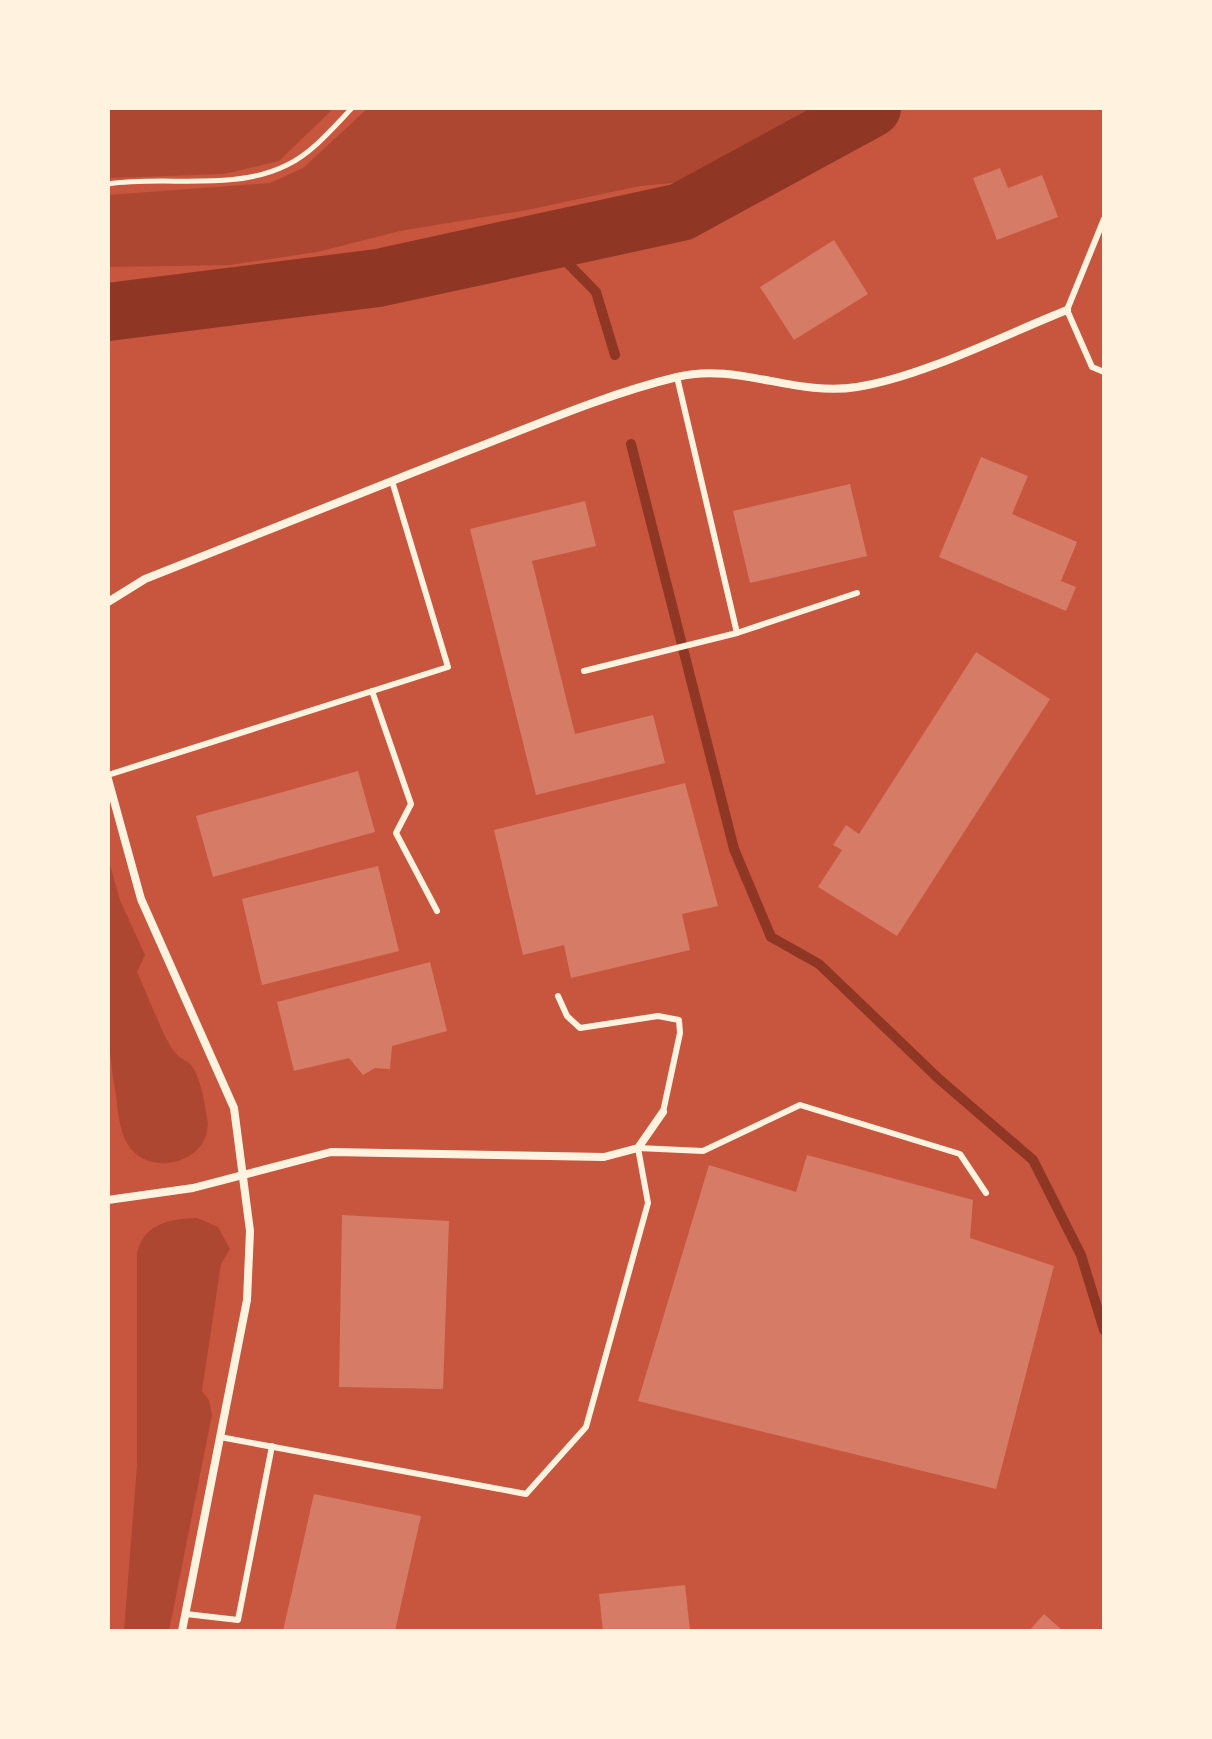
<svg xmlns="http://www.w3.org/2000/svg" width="1212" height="1739" viewBox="0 0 1212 1739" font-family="Signika,sans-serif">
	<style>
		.green { fill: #ae4732 }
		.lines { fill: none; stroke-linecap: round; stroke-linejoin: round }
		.stream { stroke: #8f3625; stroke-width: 10 }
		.river { stroke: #8f3625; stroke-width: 58 }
		.building { fill: #d67c66 }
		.path { stroke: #fff3e0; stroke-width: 5 }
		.service { stroke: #fff3e0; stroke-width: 6 }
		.minor { stroke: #fff3e0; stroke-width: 8 }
	</style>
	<rect width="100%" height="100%" fill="#c8553d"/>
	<g class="green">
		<path d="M108,108H334L279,161L224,174L108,178Z"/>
		<path d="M368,108H842L813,130L717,179L640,186L527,210L400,231L317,252L230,265L108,267V195L270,183L303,168Z"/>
		<path d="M108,858L120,900L145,955L137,972C146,990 165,1043 177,1055C181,1059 187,1060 191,1065C200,1076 205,1103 207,1118C215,1161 148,1181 127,1143C119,1130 118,1111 116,1096C102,1018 108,937 108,858Z"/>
		<path d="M197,1218L218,1227L230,1249L221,1264L202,1391L209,1400L212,1415L169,1631H124L137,1465V1253C144,1223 170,1219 197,1218Z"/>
	</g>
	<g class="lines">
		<g class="stream">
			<path d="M546,241L596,292L615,355"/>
			<path d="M631,444L734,849L771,937L819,964L939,1079L1033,1160L1081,1255L1104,1330"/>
		</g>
		<path class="river" d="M108,312L378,278L681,212L872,108"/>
	</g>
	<g class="building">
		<path d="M1000,168L1008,188L1042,175L1058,217L997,240L973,178Z"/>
		<path d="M834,240L868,294L794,340L760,287Z"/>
		<path d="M981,457L1028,476L1012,514L1077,542L1061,581L1076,587L1066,611L939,557Z"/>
		<path d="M850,484L867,556L750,583L733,511Z"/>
		<path d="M585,501L596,546L532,561L575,734L653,715L665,763L536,795L470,529Z"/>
		<path d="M976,652L1050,699L897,936L818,887L842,850L833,845L846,825L859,834Z"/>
		<path d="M358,771L375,832L213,877L196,816Z"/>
		<path d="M685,783L718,906L682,914L690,950L571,978L564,945L523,955L494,830Z"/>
		<path d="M378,866L399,951L262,985L242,899Z"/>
		<path d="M430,962L447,1031L392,1046L390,1069L375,1068L363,1075L349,1058L294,1071L277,1002Z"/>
		<path d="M807,1155L973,1200L970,1238L1054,1266L996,1489L638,1401L709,1165L796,1192Z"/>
		<path d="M342,1215L449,1221L443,1389L339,1387Z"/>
		<path d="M314,1494L421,1516L395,1631H283Z"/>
		<path d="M685,1585L690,1631H603L599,1594Z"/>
		<path d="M1044,1614L1063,1631H1029Z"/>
	</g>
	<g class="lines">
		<path class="path" d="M108,184C165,175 233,192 287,165C312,153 333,128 352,108"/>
		<g class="service">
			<path d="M1104,219L1067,310L1092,367L1104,372"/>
			<path d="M677,377L737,633L857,593"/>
			<path d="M584,671L737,633"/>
			<path d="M372,691L411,804L396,833L437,911"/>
			<path d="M108,775L448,667L392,481"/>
			<path d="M558,996L567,1016L580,1028L658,1016L679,1020L680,1033L663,1112"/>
			<path d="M220,1437L526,1494L586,1427L648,1203L638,1148L703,1151L800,1105L960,1154L986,1193"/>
			<path d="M186,1614L238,1620L272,1446"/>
		</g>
		<g class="minor">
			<path d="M108,602L145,579C250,537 355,496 460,454C531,427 603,395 677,377C737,362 795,397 857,387C922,377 1004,335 1067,310"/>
			<path d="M108,779L141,899L234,1108L250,1231L247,1300L182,1631"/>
			<path d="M108,1200L193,1188L331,1152L604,1157L638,1148L663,1112"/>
		</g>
	</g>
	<rect width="1212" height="1739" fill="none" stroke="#fff3e0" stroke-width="220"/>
</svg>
